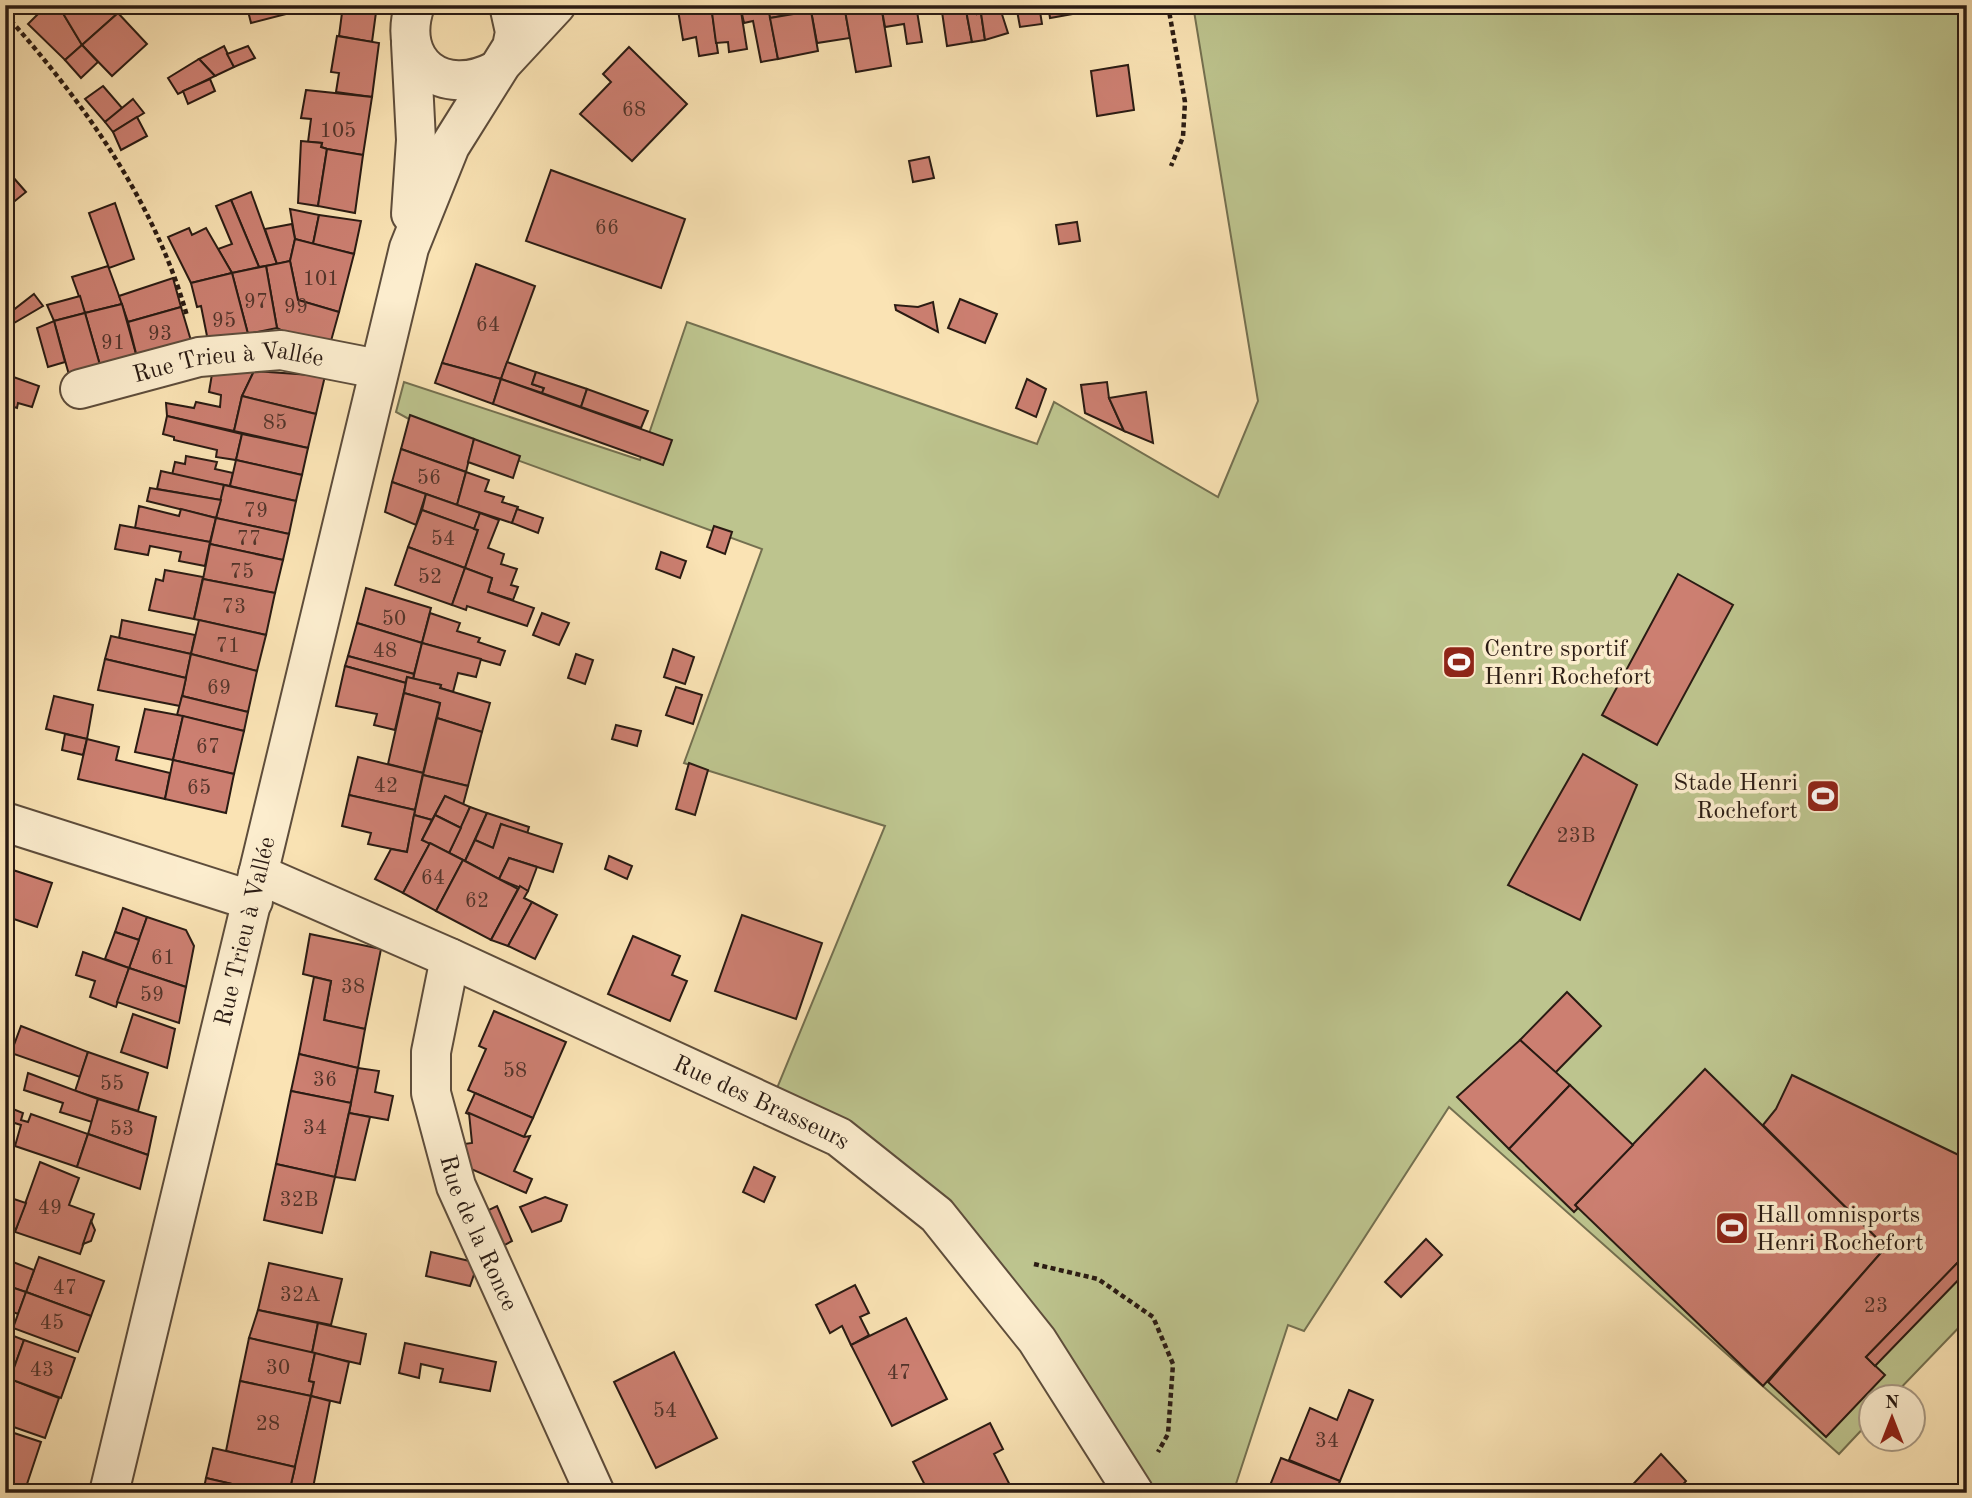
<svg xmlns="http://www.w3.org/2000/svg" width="1972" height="1498" viewBox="0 0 1972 1498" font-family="'Old Standard TT',serif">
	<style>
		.green { fill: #bdc48e; stroke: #747050; stroke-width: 2 }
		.building { fill: #cc7f71; stroke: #2a1b13; stroke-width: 2 }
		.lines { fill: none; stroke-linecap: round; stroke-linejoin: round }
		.minor-casing { stroke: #5e4d3b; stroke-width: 42 }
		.tertiary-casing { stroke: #5e4d3b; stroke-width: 42 }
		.path { stroke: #2a1b13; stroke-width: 4.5; stroke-dasharray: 5 3.5; stroke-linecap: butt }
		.minor { stroke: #fcedce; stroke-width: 38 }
		.tertiary { stroke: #fcedce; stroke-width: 38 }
		.labels { text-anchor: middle; stroke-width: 7; stroke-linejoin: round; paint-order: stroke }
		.number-label { font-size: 21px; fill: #52342a }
		.street-label { font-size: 24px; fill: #2a1b13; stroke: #fcedce }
		.poi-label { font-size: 24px; fill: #2a1b13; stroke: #fcedce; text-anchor: start }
	</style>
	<rect width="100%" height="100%" fill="#fae3b4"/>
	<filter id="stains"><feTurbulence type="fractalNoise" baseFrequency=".00286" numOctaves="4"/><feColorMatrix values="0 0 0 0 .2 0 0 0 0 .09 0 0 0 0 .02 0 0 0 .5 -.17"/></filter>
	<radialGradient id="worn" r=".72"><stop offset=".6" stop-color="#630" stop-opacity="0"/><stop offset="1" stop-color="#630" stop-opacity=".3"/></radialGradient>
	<path class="green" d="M1193,5H1967V1319L1893,1396H1870V1421L1839,1454L1449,1107L1304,1331L1288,1325L1233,1493H1134L937,1215L770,1105L885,826L684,763L762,549L418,424L396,412L404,382L640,460L687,322L1037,444L1054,402L1218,497L1258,401Z"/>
	<g class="building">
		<path d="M47,5H58L82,45L65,60L28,24Z"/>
		<path d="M58,5H111L118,13L82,45Z"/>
		<path d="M254,5H284L286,14L251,23L247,7Z"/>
		<path d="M343,5H377L372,42L339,36Z"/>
		<path d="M701,5H711L718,53L699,56L696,37L683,40L678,10Z"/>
		<path d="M711,5H740L747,49L729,52L728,42L716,43Z"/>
		<path d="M740,5H768L778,59L761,62L753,21L744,23Z"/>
		<path d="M768,5H810L811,11L770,18Z"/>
		<path d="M810,5H844L850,38L817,43Z"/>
		<path d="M844,5H881L891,66L856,72Z"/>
		<path d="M881,5H916L922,42L907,44L904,24L885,27Z"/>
		<path d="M941,5H965L972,42L947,46Z"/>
		<path d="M965,5H975L977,14L981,13L985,40L972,42Z"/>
		<path d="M975,5H999L1008,33L985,40L981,13L977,14Z"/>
		<path d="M1016,5H1039L1042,24L1020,27Z"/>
		<path d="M1048,5H1071L1073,14L1050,18Z"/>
		<path d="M811,11L818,51L778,59L770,18Z"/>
		<path d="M118,13L147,44L112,76L82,45Z"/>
		<path d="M337,36L379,43L372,97L336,92L339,73L331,72Z"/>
		<path d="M82,45L98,62L81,78L65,60Z"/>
		<path d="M224,46L234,67L215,76L199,59Z"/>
		<path d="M248,46L255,58L234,67L227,54Z"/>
		<path d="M629,47L687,104L632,161L580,114L611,82L603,74Z"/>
		<path d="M199,59L215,76L178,94L168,78Z"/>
		<path d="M1128,65L1134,110L1097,116L1091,71Z"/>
		<path d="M210,79L215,91L188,104L183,91Z"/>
		<path d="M103,86L123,109L105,122L85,99Z"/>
		<path d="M306,90L372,97L363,155L327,149L321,147L322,143L308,142L311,119L301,118Z"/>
		<path d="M133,99L144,113L113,132L105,122Z"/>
		<path d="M137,117L147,136L121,150L113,132Z"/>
		<path d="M301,141L322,143L321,147L327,149L318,206L298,203Z"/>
		<path d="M327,149L363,155L355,213L318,206Z"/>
		<path d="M929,157L934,178L913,182L909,161Z"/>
		<path d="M5,168L26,192L5,209Z"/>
		<path d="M551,170L685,219L661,288L526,241Z"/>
		<path d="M251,192L277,264L259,267L231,200Z"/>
		<path d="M231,200L259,267L232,273L218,249L232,244L216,206Z"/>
		<path d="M115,203L134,259L109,268L89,213Z"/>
		<path d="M290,209L319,215L313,244L295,239Z"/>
		<path d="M319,215L361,221L354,254L313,244Z"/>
		<path d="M1077,222L1080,241L1059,244L1056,225Z"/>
		<path d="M292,224L295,239L290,261L277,264L265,229Z"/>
		<path d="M189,228L192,235L206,228L232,273L191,283L168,237Z"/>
		<path d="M295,239L354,254L339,312L298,300L290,261Z"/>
		<path d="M290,261L298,300L339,312L331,341L294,337L277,328L266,266Z"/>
		<path d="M476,264L535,286L501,379L442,363Z"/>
		<path d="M108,266L122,304L85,313L72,277Z"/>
		<path d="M266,266L277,328L248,334L232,273Z"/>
		<path d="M232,273L248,334L208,341L201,306L197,307L191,283Z"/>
		<path d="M173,278L181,307L128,322L119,296Z"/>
		<path d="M34,294L43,306L14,323L7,315Z"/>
		<path d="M80,296L85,313L54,321L47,305Z"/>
		<path d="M960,299L997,314L985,343L948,328Z"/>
		<path d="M933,302L938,332L896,310L895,305L918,307Z"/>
		<path d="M122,304L138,361L102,372L85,313Z"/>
		<path d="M181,307L192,344L138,361L128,322Z"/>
		<path d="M85,313L102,372L71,382L54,321Z"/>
		<path d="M54,321L65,362L48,367L37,328Z"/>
		<path d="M507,362L536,372L532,384L544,388L542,393L501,379Z"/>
		<path d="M442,363L501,379L493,404L435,383Z"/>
		<path d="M213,368L254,371L242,396L234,431L167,416L166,403L194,408L196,402L220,407L221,395L209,392Z"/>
		<path d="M254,371L325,376L316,414L242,396Z"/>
		<path d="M536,372L587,389L581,407L542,393L544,388L532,384Z"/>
		<path d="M5,374L39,386L32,407L18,403L17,408L5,404Z"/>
		<path d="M501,379L672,440L663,465L493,404Z"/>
		<path d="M1027,379L1046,389L1036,417L1016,408Z"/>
		<path d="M1107,382L1109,398L1124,431L1085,413L1081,385Z"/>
		<path d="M587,389L648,411L641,428L581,407Z"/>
		<path d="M1146,392L1153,443L1124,431L1109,398Z"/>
		<path d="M242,396L316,414L308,448L234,431Z"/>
		<path d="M410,415L474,439L466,472L401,449Z"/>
		<path d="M167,416L242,434L236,460L216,457L217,450L174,440V437L163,434Z"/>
		<path d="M242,434L308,448L302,475L236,460Z"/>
		<path d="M474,439L520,456L513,478L468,462Z"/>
		<path d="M401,449L466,472L457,505L392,482Z"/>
		<path d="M186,456L217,462L215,469L233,473L230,486L172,475L175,462L185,464Z"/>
		<path d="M236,460L302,475L296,501L230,486Z"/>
		<path d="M161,471L224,485L221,500L157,489Z"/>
		<path d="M466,472L489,480L485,491L504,497L502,502L518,507L512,523L457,505Z"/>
		<path d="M392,482L426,494L416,525L385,512Z"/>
		<path d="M224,485L296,501L289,534L216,518Z"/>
		<path d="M150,488L221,500L216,518L147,501Z"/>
		<path d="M426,494L480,513L474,529L422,510Z"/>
		<path d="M139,506L179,516L181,509L216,518L210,542L135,528Z"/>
		<path d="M517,509L543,518L538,533L512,523Z"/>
		<path d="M422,510L478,530L465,568L408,547Z"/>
		<path d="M480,513L499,520L488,548L504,554L501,564L517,569L511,585L518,587L513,600L488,592L492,578L465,568L478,530L474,529Z"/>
		<path d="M216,518L289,534L283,560L210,544Z"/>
		<path d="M120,525L210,542L205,566L179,561L181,552L150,546L148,555L115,549Z"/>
		<path d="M714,526L732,532L725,554L707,547Z"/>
		<path d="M210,544L283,560L275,593L203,579Z"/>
		<path d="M408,547L465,568L452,605L395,585Z"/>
		<path d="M661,552L686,561L680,578L656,569Z"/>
		<path d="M465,568L492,578L488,592L534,608L527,626L467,606L466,610L452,605Z"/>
		<path d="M165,570L203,577L194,619L149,610L156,579L163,581Z"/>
		<path d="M1678,574L1733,605L1657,745L1602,715Z"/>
		<path d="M203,579L275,593L266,635L194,619Z"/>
		<path d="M366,588L431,608L422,643L357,623Z"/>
		<path d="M430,613L460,623L457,631L480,638L478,642L505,651L500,665L422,643Z"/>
		<path d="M542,613L569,623L559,645L533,635Z"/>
		<path d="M122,620L195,635L191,654L119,638Z"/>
		<path d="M199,620L266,635L257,671L191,654Z"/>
		<path d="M357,623L422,643L414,674L348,656Z"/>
		<path d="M111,636L191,654L186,678L105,659Z"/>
		<path d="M422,643L481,659L476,677L458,673L453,692L440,688L441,685L413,679Z"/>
		<path d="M673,649L694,657L685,684L664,677Z"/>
		<path d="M191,654L257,671L248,712L182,696Z"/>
		<path d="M576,654L593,660L585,684L568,678Z"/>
		<path d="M348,656L414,674L413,679L407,677L406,683L345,666Z"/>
		<path d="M105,659L186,678L180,706L98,690Z"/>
		<path d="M345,666L406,683L395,730L374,725L377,714L336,706Z"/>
		<path d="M407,677L441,685L440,688L490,703L482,732L437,718L440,703L404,693Z"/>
		<path d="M676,687L702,695L693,724L666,715Z"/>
		<path d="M404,693L440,703L423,773L388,764Z"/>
		<path d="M54,696L93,705L87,739L46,729Z"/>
		<path d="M182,696L248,712L244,731L177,715Z"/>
		<path d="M145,709L183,716L173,760L135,752Z"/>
		<path d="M183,716L244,731L234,774L173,760Z"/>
		<path d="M437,718L482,732L468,786L423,775Z"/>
		<path d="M616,725L641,731L637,746L612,739Z"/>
		<path d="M65,734L87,739L83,755L62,750Z"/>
		<path d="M87,739L119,747L116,760L170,773L165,799L78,779Z"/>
		<path d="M1583,754L1637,785L1580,920L1508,885Z"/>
		<path d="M358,757L423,773L415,810L349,795Z"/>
		<path d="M173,760L234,774L226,813L165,799Z"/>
		<path d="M689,763L708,770L695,815L676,809Z"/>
		<path d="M423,775L468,786L463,805L445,796L432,820L414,815Z"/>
		<path d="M349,795L415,810L407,852L368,844L371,833L342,826Z"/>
		<path d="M445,796L470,807L461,828L435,815Z"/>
		<path d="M470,807L487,813L465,861L449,853Z"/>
		<path d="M487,813L529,827L527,834L501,824L493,848L475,840Z"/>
		<path d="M414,815L432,820L422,840L430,843L403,893L375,879L391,849L407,852Z"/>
		<path d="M435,815L461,828L449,853L422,840Z"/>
		<path d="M501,824L562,844L553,872L509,858L499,879L465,861L475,840L493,848Z"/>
		<path d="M430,843L463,860L436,911L403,893Z"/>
		<path d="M609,856L632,866L627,879L605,869Z"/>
		<path d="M509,858L537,867L528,891L499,879Z"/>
		<path d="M463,860L518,889L491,940L436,911Z"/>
		<path d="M10,869L52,883L37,927L5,916V882Z"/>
		<path d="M520,886L528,891L524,898L532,902L508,946L491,940Z"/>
		<path d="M532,902L557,915L535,959L508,946Z"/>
		<path d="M123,908L147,917L139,940L115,932Z"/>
		<path d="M742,915L822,943L796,1019L715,991Z"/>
		<path d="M147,917L186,930L194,946L186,987L129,968Z"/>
		<path d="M115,932L139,940L129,968L105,959Z"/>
		<path d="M310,934L381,949L365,1029L324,1020L331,981L303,974Z"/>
		<path d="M633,936L680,956L672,975L687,981L670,1021L608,994Z"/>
		<path d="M83,952L129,968L116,1007L90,997L95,981L76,975Z"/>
		<path d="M129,968L186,987L179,1023L117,1002Z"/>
		<path d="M314,977L331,981L324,1020L365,1029L358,1068L299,1054Z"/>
		<path d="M1567,992L1601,1026L1555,1073L1520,1040Z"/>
		<path d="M494,1011L566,1042L533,1118L468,1090L486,1049L479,1046Z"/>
		<path d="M133,1014L175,1029L167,1068L121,1052Z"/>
		<path d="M21,1026L88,1052L80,1077L11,1053Z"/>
		<path d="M1520,1040L1570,1085L1509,1149L1457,1097Z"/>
		<path d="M88,1052L148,1073L138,1111L75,1091Z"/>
		<path d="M299,1054L358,1068L351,1103L291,1091Z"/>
		<path d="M358,1068L379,1071L375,1092L393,1096L388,1120L349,1113Z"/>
		<path d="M1705,1069L1886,1247L1763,1386L1575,1205Z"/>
		<path d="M28,1073L98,1099L92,1122L60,1112L63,1103L24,1090Z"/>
		<path d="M1792,1075L1967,1159V1253L1866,1357L1885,1375L1826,1437L1768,1382L1886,1247L1763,1125L1776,1109Z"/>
		<path d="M1570,1085L1633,1145L1575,1205L1578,1208L1574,1212L1509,1149Z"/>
		<path d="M291,1091L351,1103L335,1177L276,1164Z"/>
		<path d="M475,1093L533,1118L524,1137L466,1113Z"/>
		<path d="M98,1099L156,1117L148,1155L88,1134Z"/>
		<path d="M8,1107L23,1113L21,1120L28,1122L31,1114L88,1134L77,1167L15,1146L21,1125L5,1120Z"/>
		<path d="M349,1113L370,1117L355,1180L335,1177Z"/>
		<path d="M469,1113L524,1137L530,1136L514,1171L532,1179L526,1193L453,1161L449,1146L472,1143Z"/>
		<path d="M88,1134L148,1155L140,1189L77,1167Z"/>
		<path d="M40,1162L79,1178L69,1205L94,1214L80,1254L15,1232Z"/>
		<path d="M276,1164L335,1177L322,1233L264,1220Z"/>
		<path d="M754,1167L775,1177L764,1202L743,1192Z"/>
		<path d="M5,1196L26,1203L16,1229L5,1225Z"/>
		<path d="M545,1197L567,1205L561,1221L532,1232L520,1207Z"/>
		<path d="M497,1206L512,1241L492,1252L476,1216Z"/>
		<path d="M91,1221L95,1230L91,1241L83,1244Z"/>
		<path d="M1426,1239L1442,1255L1401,1297L1385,1282Z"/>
		<path d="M431,1252L478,1263L470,1286L426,1276Z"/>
		<path d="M1967,1253V1271L1875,1366L1866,1357Z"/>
		<path d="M39,1257L104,1281L91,1316L26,1292Z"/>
		<path d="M5,1259L34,1270L26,1292L5,1285Z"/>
		<path d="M269,1263L342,1279L331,1325L258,1310Z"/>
		<path d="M5,1285L26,1292L18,1314L5,1309Z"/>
		<path d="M855,1285L869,1313L860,1317L869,1335L851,1345L842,1326L830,1333L816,1305Z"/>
		<path d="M26,1292L91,1316L78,1352L13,1328Z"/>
		<path d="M258,1310L318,1323L312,1353L249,1338Z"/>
		<path d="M906,1318L947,1399L892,1426L851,1345Z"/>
		<path d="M318,1323L366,1334L360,1364L312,1353Z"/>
		<path d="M6,1333L24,1340L10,1379L59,1398L45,1438L5,1424Z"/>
		<path d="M249,1338L315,1353L309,1381L314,1382L311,1396L240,1381Z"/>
		<path d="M24,1340L75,1358L61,1398L10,1379Z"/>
		<path d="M405,1343L496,1362L490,1391L440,1382L443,1369L421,1364L419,1378L399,1373Z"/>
		<path d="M674,1352L717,1438L656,1468L614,1382Z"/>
		<path d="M315,1353L349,1362L340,1403L311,1396L314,1382L309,1381Z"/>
		<path d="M240,1381L311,1396L295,1467L226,1451Z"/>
		<path d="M1349,1390L1373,1400L1340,1481L1289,1460L1310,1408L1337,1420Z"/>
		<path d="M311,1396L330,1401L312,1493H289Z"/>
		<path d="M990,1423L1003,1449L994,1454L1014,1493H929L913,1462Z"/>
		<path d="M5,1430L41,1442L24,1493H5Z"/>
		<path d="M213,1448L295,1467L289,1493H271L206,1478Z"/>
		<path d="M1661,1454L1686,1481L1676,1493H1625Z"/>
		<path d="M1281,1458L1340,1481L1335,1493H1267Z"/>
		<path d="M206,1478L271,1493H203Z"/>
	</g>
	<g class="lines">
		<g class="minor-casing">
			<g id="minor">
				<path d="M504,61L556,5"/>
				<path id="s1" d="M258,874L450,958L839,1137L937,1215L1037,1340L1134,1493"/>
				<path id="s2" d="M450,958L431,1052V1093L456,1186L595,1493"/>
			</g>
		</g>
		<g class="tertiary-casing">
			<g id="tertiary">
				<path d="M415,5C395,63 443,98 495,71"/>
				<path d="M411,43L416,140L411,214"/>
				<path id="s3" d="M80,389L199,357L281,350L378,369"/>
				<path d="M5,822L253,901"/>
				<path id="s4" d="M109,1493L409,248L450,146L512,47L515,32L509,5"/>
			</g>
		</g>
		<g class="path">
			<path d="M1168,5L1185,102L1183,137L1171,166"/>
			<path d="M5,14C83,101 155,202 187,316"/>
			<path d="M1034,1264L1098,1279L1153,1317L1173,1364L1168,1434L1158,1452"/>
		</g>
		<use href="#minor" class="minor"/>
		<use href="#tertiary" class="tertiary"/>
	</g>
	<defs>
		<g id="stadium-square" transform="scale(1.75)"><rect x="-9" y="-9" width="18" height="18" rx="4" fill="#8f2418" stroke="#fcedce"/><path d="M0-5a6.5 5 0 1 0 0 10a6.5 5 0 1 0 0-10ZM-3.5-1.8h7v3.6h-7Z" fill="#fff"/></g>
	</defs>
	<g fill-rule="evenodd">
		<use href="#stadium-square" x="1459" y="662"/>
		<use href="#stadium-square" x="1823" y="796"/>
		<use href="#stadium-square" x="1732" y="1228"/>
	</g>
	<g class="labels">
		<g class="number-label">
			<text x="634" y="116">68</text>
			<text x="338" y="137">105</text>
			<text x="607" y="234">66</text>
			<text x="321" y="285">101</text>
			<text x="256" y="308">97</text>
			<text x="296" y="313">99</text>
			<text x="224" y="327">95</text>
			<text x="488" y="331">64</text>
			<text x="160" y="340">93</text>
			<text x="113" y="349">91</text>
			<text x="275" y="429">85</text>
			<text x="429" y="484">56</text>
			<text x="256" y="517">79</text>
			<text x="249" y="545">77</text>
			<text x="443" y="545">54</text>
			<text x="242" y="578">75</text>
			<text x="430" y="583">52</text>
			<text x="234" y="613">73</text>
			<text x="394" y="625">50</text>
			<text x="228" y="652">71</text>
			<text x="385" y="657">48</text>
			<text x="219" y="694">69</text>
			<text x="208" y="753">67</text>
			<text x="386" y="792">42</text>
			<text x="199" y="794">65</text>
			<text x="1576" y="842">23B</text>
			<text x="433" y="884">64</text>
			<text x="477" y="907">62</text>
			<text x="163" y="964">61</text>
			<text x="353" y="993">38</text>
			<text x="152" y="1001">59</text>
			<text x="515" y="1077">58</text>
			<text x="325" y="1086">36</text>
			<text x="112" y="1090">55</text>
			<text x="315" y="1134">34</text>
			<text x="122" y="1135">53</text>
			<text x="299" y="1206">32B</text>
			<text x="50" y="1214">49</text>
			<text x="65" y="1294">47</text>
			<text x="300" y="1301">32A</text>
			<text x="1876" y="1312">23</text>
			<text x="52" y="1329">45</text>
			<text x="278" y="1374">30</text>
			<text x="42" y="1376">43</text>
			<text x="899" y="1379">47</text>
			<text x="665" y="1417">54</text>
			<text x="268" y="1430">28</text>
			<text x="1327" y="1447">34</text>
		</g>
		<g class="street-label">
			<text dy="8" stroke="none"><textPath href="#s3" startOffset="152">Rue Trieu à Vallée</textPath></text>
			<text dy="8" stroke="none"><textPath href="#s4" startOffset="578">Rue Trieu à Vallée</textPath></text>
			<text dy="8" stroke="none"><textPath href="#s1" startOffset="553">Rue des Brasseurs</textPath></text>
			<text dy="8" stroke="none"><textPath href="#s2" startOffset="285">Rue de la Ronce</textPath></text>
		</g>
		<g class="poi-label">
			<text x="1484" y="656">Centre sportif<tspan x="1484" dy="28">Henri Rochefort</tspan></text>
			<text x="1798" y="790" text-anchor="end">Stade Henri<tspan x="1798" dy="28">Rochefort</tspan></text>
			<text x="1756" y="1222">Hall omnisports<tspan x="1756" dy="28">Henri Rochefort</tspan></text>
		</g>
	</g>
	<rect width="1972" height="1498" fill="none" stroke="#fae3b4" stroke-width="28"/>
	<rect x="7" y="7" width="1958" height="1484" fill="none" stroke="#2a1b13" stroke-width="3.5"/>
	<rect x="14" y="14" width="1944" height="1470" fill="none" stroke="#2a1b13" stroke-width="2"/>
	<g transform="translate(1892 1418)"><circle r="33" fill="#fcedce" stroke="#a89983" stroke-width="2"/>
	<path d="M0-5L12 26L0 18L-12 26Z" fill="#8f2418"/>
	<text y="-10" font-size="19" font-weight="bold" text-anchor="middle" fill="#2a1b13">N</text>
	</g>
	<rect width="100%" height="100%" filter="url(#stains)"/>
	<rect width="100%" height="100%" fill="url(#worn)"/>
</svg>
